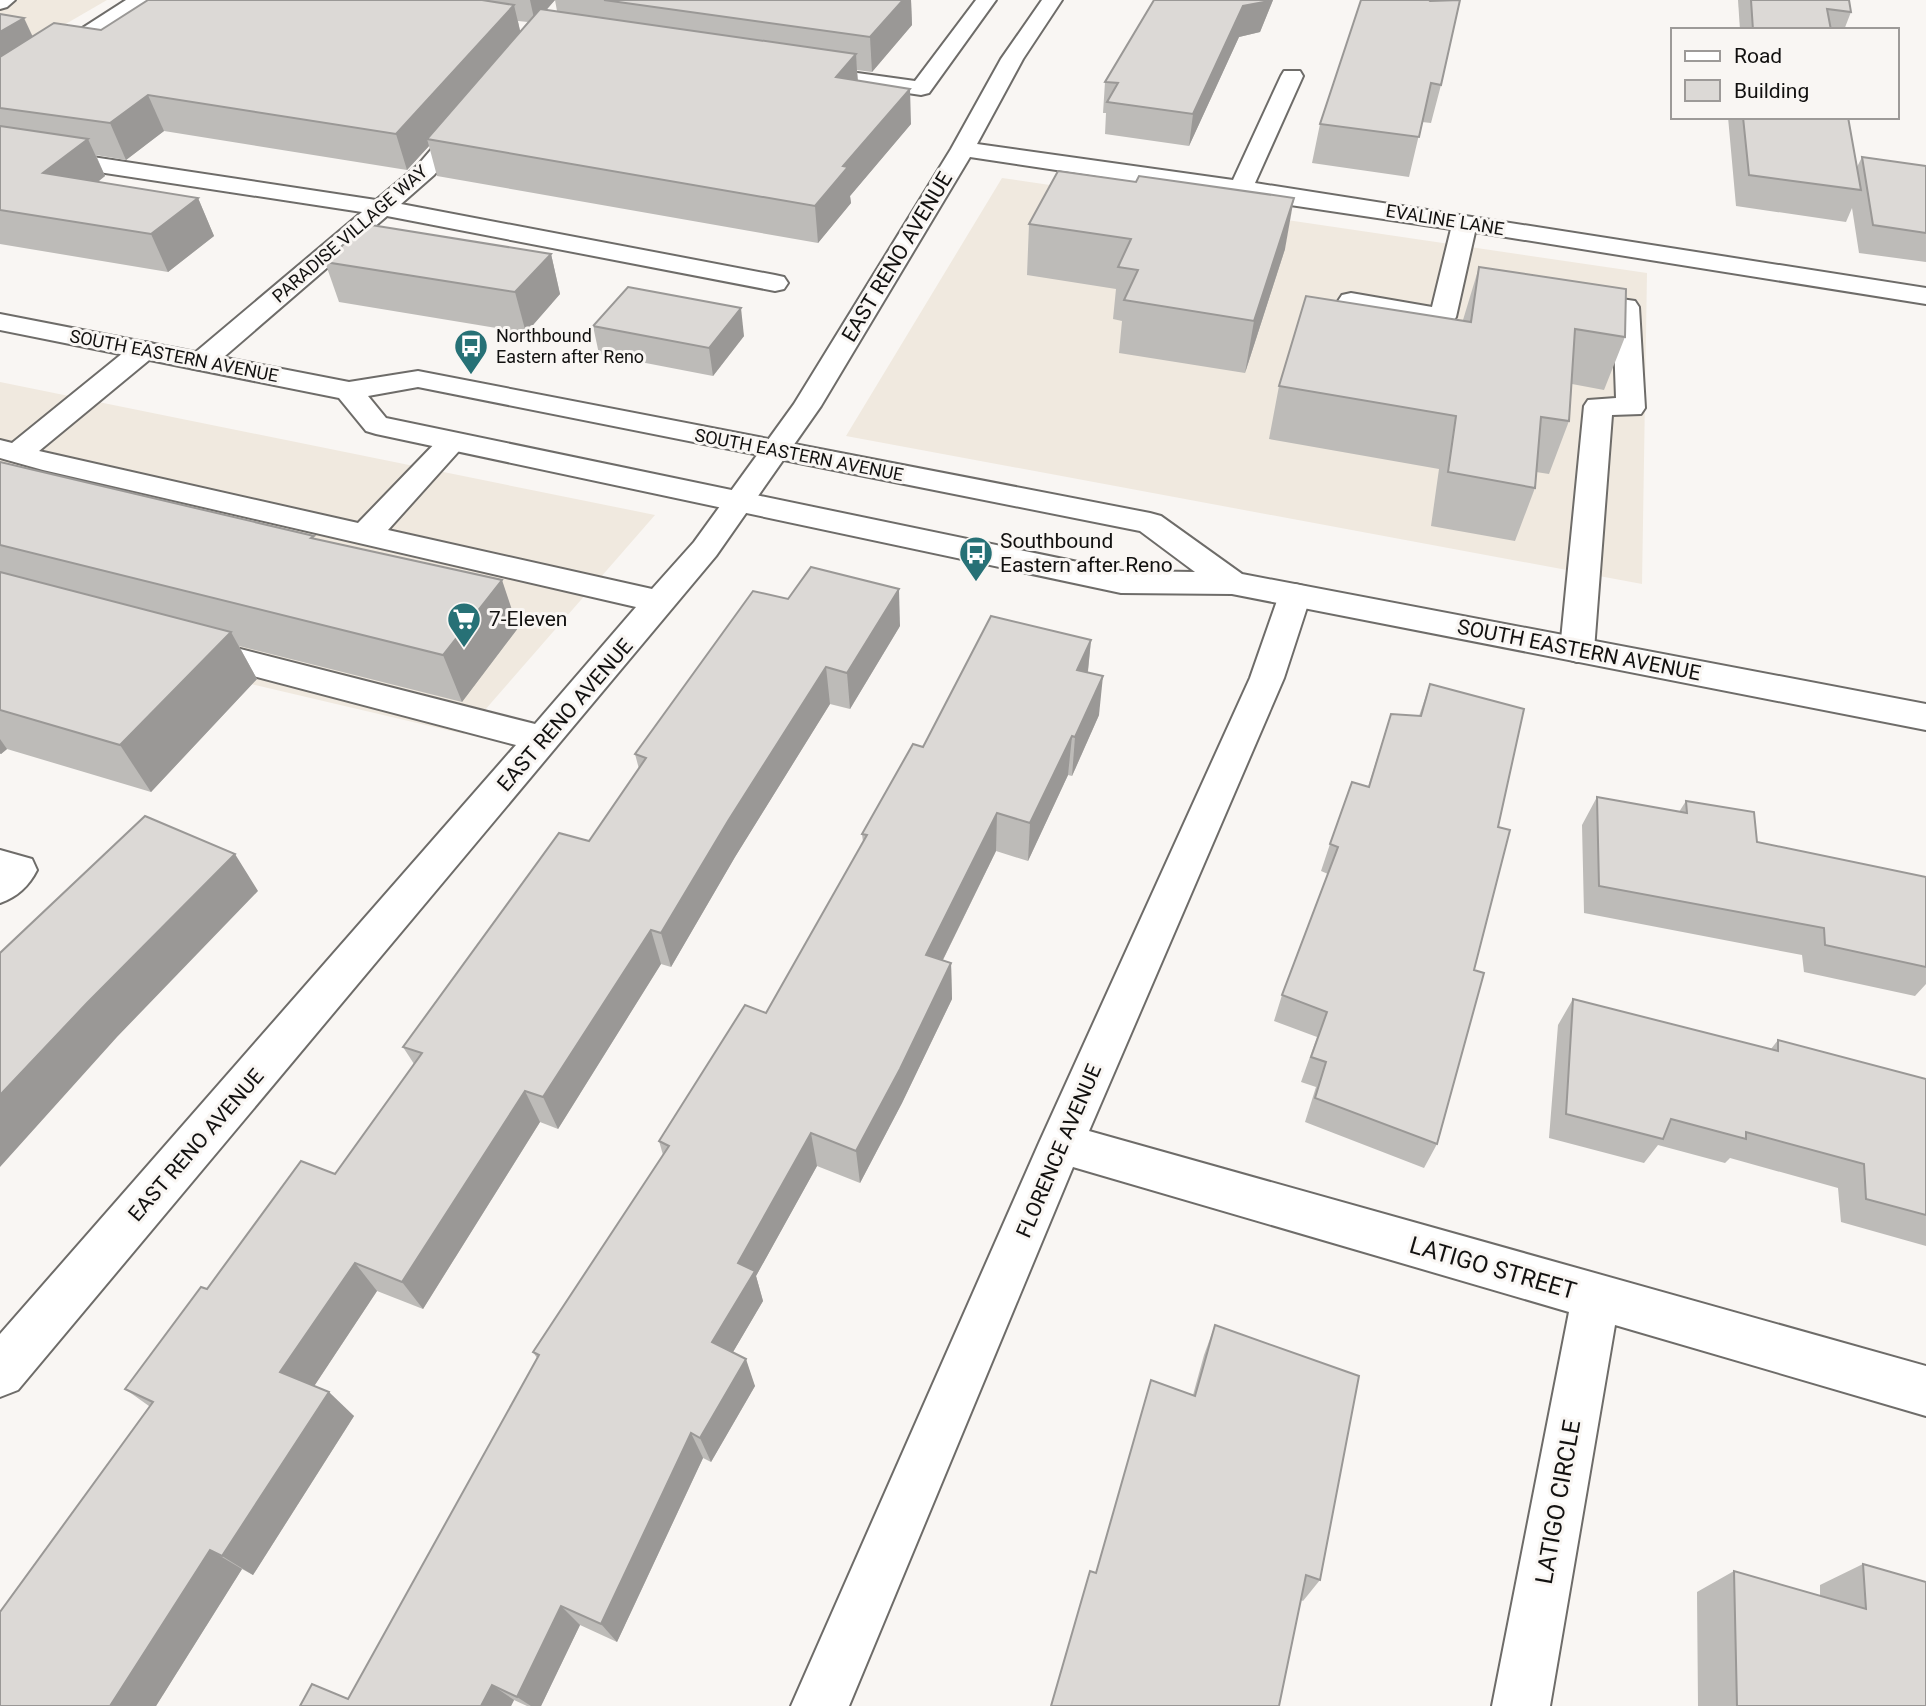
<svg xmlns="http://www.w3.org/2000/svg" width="1926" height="1706" viewBox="0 0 1926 1706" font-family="Roboto,sans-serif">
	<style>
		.built { fill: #f0e9df }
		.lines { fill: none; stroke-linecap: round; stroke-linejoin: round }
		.minor-casing { stroke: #6e6c69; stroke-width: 4 }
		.major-casing { stroke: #6e6c69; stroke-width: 4 }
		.minor { fill: #fff; fill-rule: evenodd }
		.major { fill: #fff; fill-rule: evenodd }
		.wall { fill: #bdbbb8; fill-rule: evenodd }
		.shaded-wall { fill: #9a9896 }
		.building { fill: #dcd9d6; stroke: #9a9896; stroke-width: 2 }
		.labels { text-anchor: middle; stroke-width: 6; stroke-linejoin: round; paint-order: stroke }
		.far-street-label { font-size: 18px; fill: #121110; stroke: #f9f6f3 }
		.far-poi-label { font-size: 18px; fill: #121110; stroke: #f9f6f3; text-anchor: start }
		.street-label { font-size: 21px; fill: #121110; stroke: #f9f6f3 }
		.poi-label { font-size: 21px; fill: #121110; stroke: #f9f6f3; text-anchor: start }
		.near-street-label { font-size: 24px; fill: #121110; stroke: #f9f6f3 }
	</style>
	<rect width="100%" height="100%" fill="#f9f6f3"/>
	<g class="built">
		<path d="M0,0H107L0,62Z"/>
		<path d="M1002,178L1647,273L1642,584L846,436Z"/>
		<path d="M0,382L655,515L464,734L0,625Z"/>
	</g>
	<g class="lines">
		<g class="minor-casing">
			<g id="minor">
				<path d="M0,0H15L7,7L0,9Z"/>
				<path d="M126,0H150L8,96L0,98V81Z"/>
				<path d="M976,0H996L929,93L921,95L807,78L799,77L796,72L799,67L807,66L915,81Z"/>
				<path d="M1042,0H1062L1023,59L977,144L1233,180L1281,76L1284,71H1300L1303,76L1255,183L1926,288V304L1475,232L1456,317L1452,323L1443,325L1351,309L1342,307L1338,301L1342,295L1351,293L1432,307L1451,229L970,157L821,406L716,556L18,1390L0,1397V1334L516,745L185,658L180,650L185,642L197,638L535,724L636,607L43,470L0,458V440L12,443L134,344L144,342L154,344L158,350L154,356L39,451L358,523L442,436L452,433L462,436L467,442L388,530L652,589L694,542L794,404L951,149L1001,59Z"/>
				<path d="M467,115L475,117L478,122L475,127L434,175L401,204L775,275L784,277L788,283L784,289L775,291L387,216L211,368L201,370L191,368L187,362L191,356L362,212L0,157V143L376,200L418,165L459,117Z"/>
				<path d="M1573,292L1635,301L1639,307L1645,408L1641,414L1612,415L1594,650L1589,658L1577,662L1565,658L1560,650L1584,406L1588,400L1616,398L1613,313L1564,306L1560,300L1564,294Z"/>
				<path d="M1295,584L1307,587L1311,595L1284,678L1089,1131L1926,1366V1416L1615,1325L1550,1706H1492L1569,1312L1073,1167L849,1706H791L1039,1143L1250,678L1279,595L1283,587Z"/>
				<path d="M0,850L32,859L37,870C29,886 17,897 0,903Z"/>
			</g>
		</g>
		<g class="major-casing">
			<path id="major" d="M0,314L349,382L418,371L1150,513L1161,516L1242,574L1926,704V730L1232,594L1121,593L376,434L366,431L339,398L0,330ZM418,387L1140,531L1195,572L1121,571L386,418L368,396Z"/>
		</g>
		<use href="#minor" class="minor"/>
		<use href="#major" class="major"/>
	</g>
	<g class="wall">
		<path d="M148,0H911L912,25L872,72L857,70L858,80L911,124L850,196L851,203L818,243L437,176L429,146L407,170L164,131L126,160L96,155L105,176L98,182L198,198L214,236L168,272L0,244V14L33,36L101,30ZM555,0L557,11L546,10ZM518,21L528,22L520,31Z"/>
		<path d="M1154,0H1273L1260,32L1239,37L1189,146L1105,134L1106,113H1103L1105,82Z"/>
		<path d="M1361,0L1441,85L1431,123L1422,122L1409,177L1312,163L1320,124Z"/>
		<path d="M1738,0H1849L1851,12L1844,30H1740Z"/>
		<path d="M1728,117H1848L1857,167L1862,157L1926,166V262L1859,253L1852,208L1846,222L1736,206Z"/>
		<path d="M1029,224L1285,249L1245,373L1119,353L1122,321L1113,319L1116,289L1027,275Z"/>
		<path d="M551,254L560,294L526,333L339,302L325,262Z"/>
		<path d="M1479,267L1625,337L1604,390L1572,384L1569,421L1549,474L1536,472L1535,488L1515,541L1431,526L1439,469L1269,439L1279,386L1463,320Z"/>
		<path d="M593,326L744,336L713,376L599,354Z"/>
		<path d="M0,462L315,539L518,628L462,702L239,646L257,679L151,792L7,749L1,754H0Z"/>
		<path d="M900,626L850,709L830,704L735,857L671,967L661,964L558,1129L540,1122L423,1309L377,1291L314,1386L354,1416L253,1575L242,1569L156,1706L149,1406L125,1389L207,1289L335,1174L414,1064L403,1047L589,841L639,769L635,754Z"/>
		<path d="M1091,640L1088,672L1099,715L1072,776L1068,775L1028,861L996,851L943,960L951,963L952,999L902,1103L860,1183L817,1166L756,1276L763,1301L733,1352L755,1386L711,1462L703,1458L617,1642L580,1625L541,1706H527L514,1700L511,1706H300L348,1699L537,1358L533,1352L663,1155L659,1141L766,1013L863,842L862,834L923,747Z"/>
		<path d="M1430,684L1498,827L1474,970L1437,1144L1424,1168L1305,1122L1316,1087L1301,1082L1317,1037L1274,1021L1282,995L1328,874L1321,871L1330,844L1368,787L1391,714L1419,716Z"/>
		<path d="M1597,797L1679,812L1686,801L1757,842L1926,877V984L1915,996L1804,972L1802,955L1584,913L1582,825Z"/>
		<path d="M1573,999L1771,1049L1778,1040L1926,1079V1246L1841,1222L1838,1188L1730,1158L1725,1163L1658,1145L1644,1163L1549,1138L1558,1025Z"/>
		<path d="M1215,1325L1320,1580L1303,1601L1301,1600L1193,1395L1204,1355Z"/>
		<path d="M1863,1564L1926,1706H1698L1697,1592L1734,1571L1820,1596V1585Z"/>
	</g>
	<g class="shaded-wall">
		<path d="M530,0H555L535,23Z"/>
		<path d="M903,0H911L912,25L872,72L870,37Z"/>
		<path d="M1265,0H1273L1260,32L1239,37L1189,146L1193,114L1243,6Z"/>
		<path d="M514,5L522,39L427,139L429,146L407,170L396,134Z"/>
		<path d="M24,18L40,52L0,78V32Z"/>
		<path d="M856,54L858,88L836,77Z"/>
		<path d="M910,89L911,124L850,196L851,203L818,243L815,206L843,166Z"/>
		<path d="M148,95L164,131L126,160L110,123Z"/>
		<path d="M88,139L105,176L61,210L43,173Z"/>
		<path d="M198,198L214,236L168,272L151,234Z"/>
		<path d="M1294,198L1285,249L1245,373L1254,321Z"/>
		<path d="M551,254L560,294L526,333L515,292Z"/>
		<path d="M741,308L744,336L713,376L709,348Z"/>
		<path d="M502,580L518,628L462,702L443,655Z"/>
		<path d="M899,589L900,626L850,709L847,673Z"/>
		<path d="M231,632L257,679L151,792L120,745Z"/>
		<path d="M1091,640L1087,679L1077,670Z"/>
		<path d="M826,667L830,704L735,857L671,967L661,933L728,821Z"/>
		<path d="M1103,676L1099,715L1072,776L1075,737Z"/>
		<path d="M1072,736L1068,775L1028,861L1030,823Z"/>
		<path d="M0,739L7,749L1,754L0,753Z"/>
		<path d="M997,813L996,851L928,990L926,955Z"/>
		<path d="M235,854L258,891L117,1037L0,1167V1095L87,1003Z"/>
		<path d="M651,930L661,964L558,1129L543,1097Z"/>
		<path d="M951,963L952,999L902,1103L860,1183L856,1151Z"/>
		<path d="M525,1091L540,1122L423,1309L402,1282Z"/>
		<path d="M811,1133L817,1166L756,1276L763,1301L723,1369L712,1342L738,1263Z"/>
		<path d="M355,1263L377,1291L307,1397L280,1372Z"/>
		<path d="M746,1359L755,1386L711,1462L700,1438Z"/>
		<path d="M329,1392L354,1416L253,1575L222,1556Z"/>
		<path d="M691,1433L703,1458L617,1642L601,1624Z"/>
		<path d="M210,1550L242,1569L156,1706H110Z"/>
		<path d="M561,1606L580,1625L541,1706H531L517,1697Z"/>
		<path d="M492,1685L514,1700L511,1706H481Z"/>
	</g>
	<g class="building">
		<path d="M148,0H482L514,5L396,134L148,95L110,123L0,108V57L54,23L101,30Z"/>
		<path d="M604,0H903L870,37Z"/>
		<path d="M1154,0H1265L1264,2L1243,6L1193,114L1107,102L1118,83L1105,82Z"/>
		<path d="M1361,0H1429L1430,1L1460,0L1441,85L1431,83L1419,137L1320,124Z"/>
		<path d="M1751,0H1849L1851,12L1827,9L1831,30H1753Z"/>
		<path d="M540,9L856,54L836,77L910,89L843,166L848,167L815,206L427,139Z"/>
		<path d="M0,14L24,18L0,32Z"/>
		<path d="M1743,117H1848L1861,190L1749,175Z"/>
		<path d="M0,126L88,139L43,173L198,198L151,234L0,210Z"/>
		<path d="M1862,157L1926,166V233L1873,225Z"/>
		<path d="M1058,171L1136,182L1139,176L1294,198L1254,321L1124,300L1138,270L1118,267L1131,239L1029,224Z"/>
		<path d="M365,224L551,254L515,292L325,262Z"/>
		<path d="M1479,267L1626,289L1625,337L1575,329L1569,421L1541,417L1535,488L1448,472L1456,416L1279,386L1306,296L1471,322Z"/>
		<path d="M628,287L741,308L709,348L593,326Z"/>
		<path d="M0,462L314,536L311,538L502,580L443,655L0,545Z"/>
		<path d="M811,567L899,589L847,673L826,667L728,821L661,933L651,930L543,1097L525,1091L402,1282L355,1263L280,1372L329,1392L222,1556L210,1550L110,1706H0V1612L153,1402L125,1389L201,1287L207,1289L301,1161L335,1174L422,1053L403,1047L559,833L589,841L646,758L635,754L753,591L788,599Z"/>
		<path d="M0,572L231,632L120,745L0,710Z"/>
		<path d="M991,616L1091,640L1077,670L1103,676L1075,737L1072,736L1030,823L997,813L926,955L951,963L900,1069L856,1151L811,1133L738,1263L755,1271L712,1342L746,1359L700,1438L691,1433L601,1624L561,1606L517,1697L492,1685L481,1706H300L312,1684L348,1699L539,1355L533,1352L669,1146L659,1141L745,1005L766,1013L867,835L862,834L913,744L923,747Z"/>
		<path d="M1430,684L1524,709L1498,827L1510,830L1474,970L1484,973L1437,1144L1315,1098L1326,1062L1311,1057L1327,1012L1282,995L1338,847L1330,844L1352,782L1369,787L1391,714L1421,716Z"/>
		<path d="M1597,797L1687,813L1686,801L1754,812L1757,842L1926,877V967L1825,945L1824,928L1599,886Z"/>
		<path d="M145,816L235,854L87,1003L0,1095V953Z"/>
		<path d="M1573,999L1778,1051V1040L1926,1079V1215L1866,1199L1864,1164L1746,1132V1139L1671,1119L1663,1139L1566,1114Z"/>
		<path d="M1215,1325L1359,1376L1320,1580L1306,1575L1279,1706H1051L1090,1571L1096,1573L1151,1380L1195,1396Z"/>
		<path d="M1863,1564L1926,1582V1706H1737L1734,1571L1866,1609Z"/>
	</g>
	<defs>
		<g id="bus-pin" transform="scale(1.75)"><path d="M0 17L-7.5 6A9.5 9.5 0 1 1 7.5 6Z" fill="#277176" stroke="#f9f6f3"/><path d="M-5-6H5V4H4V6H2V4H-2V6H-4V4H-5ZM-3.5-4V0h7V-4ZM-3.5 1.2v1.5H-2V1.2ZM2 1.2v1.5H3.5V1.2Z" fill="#fff"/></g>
		<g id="supermarket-pin" transform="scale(1.75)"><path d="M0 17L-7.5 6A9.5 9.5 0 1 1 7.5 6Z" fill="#277176" stroke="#f9f6f3"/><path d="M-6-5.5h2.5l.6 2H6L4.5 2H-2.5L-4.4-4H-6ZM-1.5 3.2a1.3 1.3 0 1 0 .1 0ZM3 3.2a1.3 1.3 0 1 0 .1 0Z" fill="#fff"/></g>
	</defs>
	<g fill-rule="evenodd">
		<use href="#bus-pin" x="471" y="346"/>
		<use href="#bus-pin" x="976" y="553"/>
		<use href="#supermarket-pin" x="464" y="619"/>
	</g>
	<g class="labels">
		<g class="far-street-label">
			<text transform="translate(1445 220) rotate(9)" y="6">EVALINE LANE</text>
			<text transform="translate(350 234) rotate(-41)" y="6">PARADISE VILLAGE WAY</text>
			<text transform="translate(174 356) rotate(11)" y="6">SOUTH EASTERN AVENUE</text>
			<text transform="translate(799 455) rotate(11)" y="6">SOUTH EASTERN AVENUE</text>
		</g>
		<g class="far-poi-label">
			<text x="496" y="342">Northbound<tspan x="496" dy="21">Eastern after Reno</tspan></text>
		</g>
		<g class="street-label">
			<text transform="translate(897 257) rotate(-59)" y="7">EAST RENO AVENUE</text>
			<text transform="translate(1579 650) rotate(11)" y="7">SOUTH EASTERN AVENUE</text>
			<text transform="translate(565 715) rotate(-49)" y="7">EAST RENO AVENUE</text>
			<text transform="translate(196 1145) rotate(-49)" y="7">EAST RENO AVENUE</text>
			<text transform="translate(1059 1151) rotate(-67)" y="7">FLORENCE AVENUE</text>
		</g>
		<g class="poi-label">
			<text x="1000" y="548">Southbound<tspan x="1000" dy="24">Eastern after Reno</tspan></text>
			<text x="489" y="626">7-Eleven</text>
		</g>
		<g class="near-street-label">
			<text transform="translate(1493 1268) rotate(16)" y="8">LATIGO STREET</text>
			<text transform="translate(1558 1502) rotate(-80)" y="8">LATIGO CIRCLE</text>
		</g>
	</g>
	<rect x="1671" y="28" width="228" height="91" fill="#f9f6f3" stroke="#9d9a98" stroke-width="2"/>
	<rect x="1685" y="51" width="35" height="10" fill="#ffffff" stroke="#9d9a98" stroke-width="2"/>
	<text x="1734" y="63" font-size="21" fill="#121110">Road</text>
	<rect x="1685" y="80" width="35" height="21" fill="#dcd9d6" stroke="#9d9a98" stroke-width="2"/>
	<text x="1734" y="98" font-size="21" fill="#121110">Building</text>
</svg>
